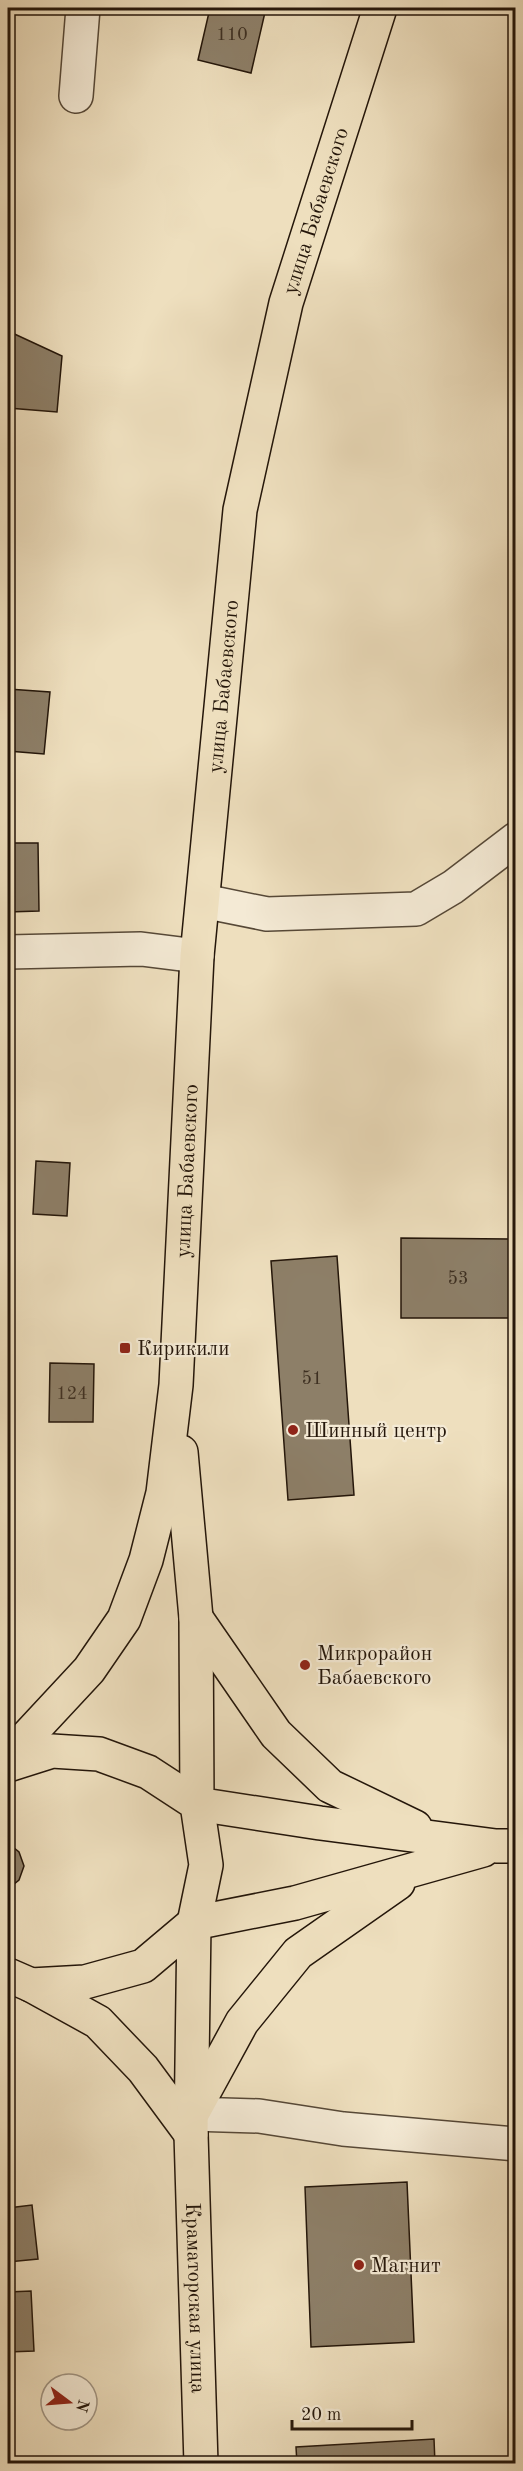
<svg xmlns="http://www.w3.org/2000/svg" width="523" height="2471" viewBox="0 0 523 2471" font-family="'Old Standard TT',serif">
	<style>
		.building { fill: #8d7f68; stroke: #24160a; stroke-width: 1.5 }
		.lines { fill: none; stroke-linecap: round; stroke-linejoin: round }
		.minor-casing { stroke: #564837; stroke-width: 36 }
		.major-casing { stroke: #24160a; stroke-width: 36 }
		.minor { stroke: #f4ead5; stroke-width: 33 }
		.major { stroke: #eedfbe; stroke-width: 33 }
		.poi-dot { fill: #8f2418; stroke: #f4ead5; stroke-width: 2 }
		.labels { text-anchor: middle; stroke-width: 4.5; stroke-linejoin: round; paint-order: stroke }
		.number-label { font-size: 18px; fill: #3e3022 }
		.street-label { font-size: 21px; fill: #24160a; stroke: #f4ead5 }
		.poi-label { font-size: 21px; fill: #24160a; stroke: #f4ead5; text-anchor: start }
	</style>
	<rect width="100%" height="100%" fill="#eedfbe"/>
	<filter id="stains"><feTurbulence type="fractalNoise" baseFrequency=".00333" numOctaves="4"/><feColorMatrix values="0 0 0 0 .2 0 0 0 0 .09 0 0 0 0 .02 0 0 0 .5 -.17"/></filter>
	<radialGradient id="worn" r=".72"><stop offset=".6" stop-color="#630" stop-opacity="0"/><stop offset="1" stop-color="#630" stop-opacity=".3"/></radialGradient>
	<g class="building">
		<path d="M210,8H266L251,73L198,60Z"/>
		<path d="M8,331L62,356L57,412L8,408Z"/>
		<path d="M8,689L50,692L44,754L8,751Z"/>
		<path d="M8,843H38L39,911L8,912Z"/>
		<path d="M36,1161L70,1163L67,1216L33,1214Z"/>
		<path d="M401,1238L516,1239V1318H401Z"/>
		<path d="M337,1256L354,1495L288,1500L271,1261Z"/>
		<path d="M50,1363L94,1364L93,1422H49Z"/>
		<path d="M8,1843L19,1852L24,1866L19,1880L8,1889Z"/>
		<path d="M8,2115L12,2152H8Z"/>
		<path d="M407,2182L414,2342L311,2347L305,2187Z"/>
		<path d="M32,2205L38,2259L8,2262V2208Z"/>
		<path d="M31,2291L34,2351L8,2352V2292Z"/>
		<path d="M434,2439L435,2464H297L296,2447Z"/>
	</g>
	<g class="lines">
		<g class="minor-casing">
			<g id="minor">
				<path d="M76,96L83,8"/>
				<path d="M203,901L267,914L416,909L453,887L516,839"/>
				<path d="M8,952L141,949L197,956"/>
				<path d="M191,2114L259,2116L343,2129L516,2144"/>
			</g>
		</g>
		<g class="major-casing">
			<g id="major">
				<path d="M181,1452L196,1618L197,1804L320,1823L496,1846H516"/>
				<path d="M196,1618L276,1734L330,1786L415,1827"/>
				<path id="s1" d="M8,1757L89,1670L124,1619L146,1560L163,1493L176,1385L197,956L240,510L286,303L380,8"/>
				<path id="s2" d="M8,1765L52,1751L99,1754L148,1772L197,1804L206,1865L194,1923L191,2134L201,2464"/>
				<path d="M8,1975L31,1985L98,2022L143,2069L191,2134"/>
				<path d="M31,1985L85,1982L143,1966L194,1923L295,1903L483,1850"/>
				<path d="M194,2110L242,2022L298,1953L398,1883"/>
			</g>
		</g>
		<use href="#minor" class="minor"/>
		<use href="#major" class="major"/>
	</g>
	<g class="poi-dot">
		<rect x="119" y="1342" width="12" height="12" rx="3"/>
		<circle cx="293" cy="1430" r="6"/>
		<circle cx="305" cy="1665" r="6"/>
		<circle cx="359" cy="2265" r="6"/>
	</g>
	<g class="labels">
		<g class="number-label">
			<text x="232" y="40">110</text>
			<text x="458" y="1284">53</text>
			<text x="312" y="1384">51</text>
			<text x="72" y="1399">124</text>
		</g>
		<g class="street-label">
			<text dy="7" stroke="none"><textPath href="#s1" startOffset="1608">улица Бабаевского</textPath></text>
			<text dy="7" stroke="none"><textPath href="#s1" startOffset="1122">улица Бабаевского</textPath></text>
			<text dy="7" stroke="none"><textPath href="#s1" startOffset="636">улица Бабаевского</textPath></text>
			<text dy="7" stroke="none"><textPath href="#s2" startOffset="700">Краматорская улица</textPath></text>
		</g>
		<g class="poi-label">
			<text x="137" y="1355">Кирикили</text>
			<text x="305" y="1437">Шинный центр</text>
			<text x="317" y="1660">Микрорайон<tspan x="317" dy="24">Бабаевского</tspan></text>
			<text x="371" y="2272">Магнит</text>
		</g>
	</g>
	<rect width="523" height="2471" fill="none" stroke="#eedfbe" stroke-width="30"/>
	<rect x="9" y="9" width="505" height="2453" fill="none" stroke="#24160a" stroke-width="3"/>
	<rect x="15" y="15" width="493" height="2441" fill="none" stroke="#24160a" stroke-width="1.5"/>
	<g transform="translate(69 2402) rotate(106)"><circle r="28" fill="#f4ead5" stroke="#a19584" stroke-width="1.5"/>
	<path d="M0-4.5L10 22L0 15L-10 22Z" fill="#8f2418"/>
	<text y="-9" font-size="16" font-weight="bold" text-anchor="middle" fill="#24160a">N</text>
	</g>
	<path d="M292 2420v9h120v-9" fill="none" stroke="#24160a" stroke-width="3"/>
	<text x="301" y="2420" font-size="18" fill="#24160a" stroke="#f4ead5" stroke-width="4.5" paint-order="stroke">20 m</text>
	<rect width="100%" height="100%" filter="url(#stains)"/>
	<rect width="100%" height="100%" fill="url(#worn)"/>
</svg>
